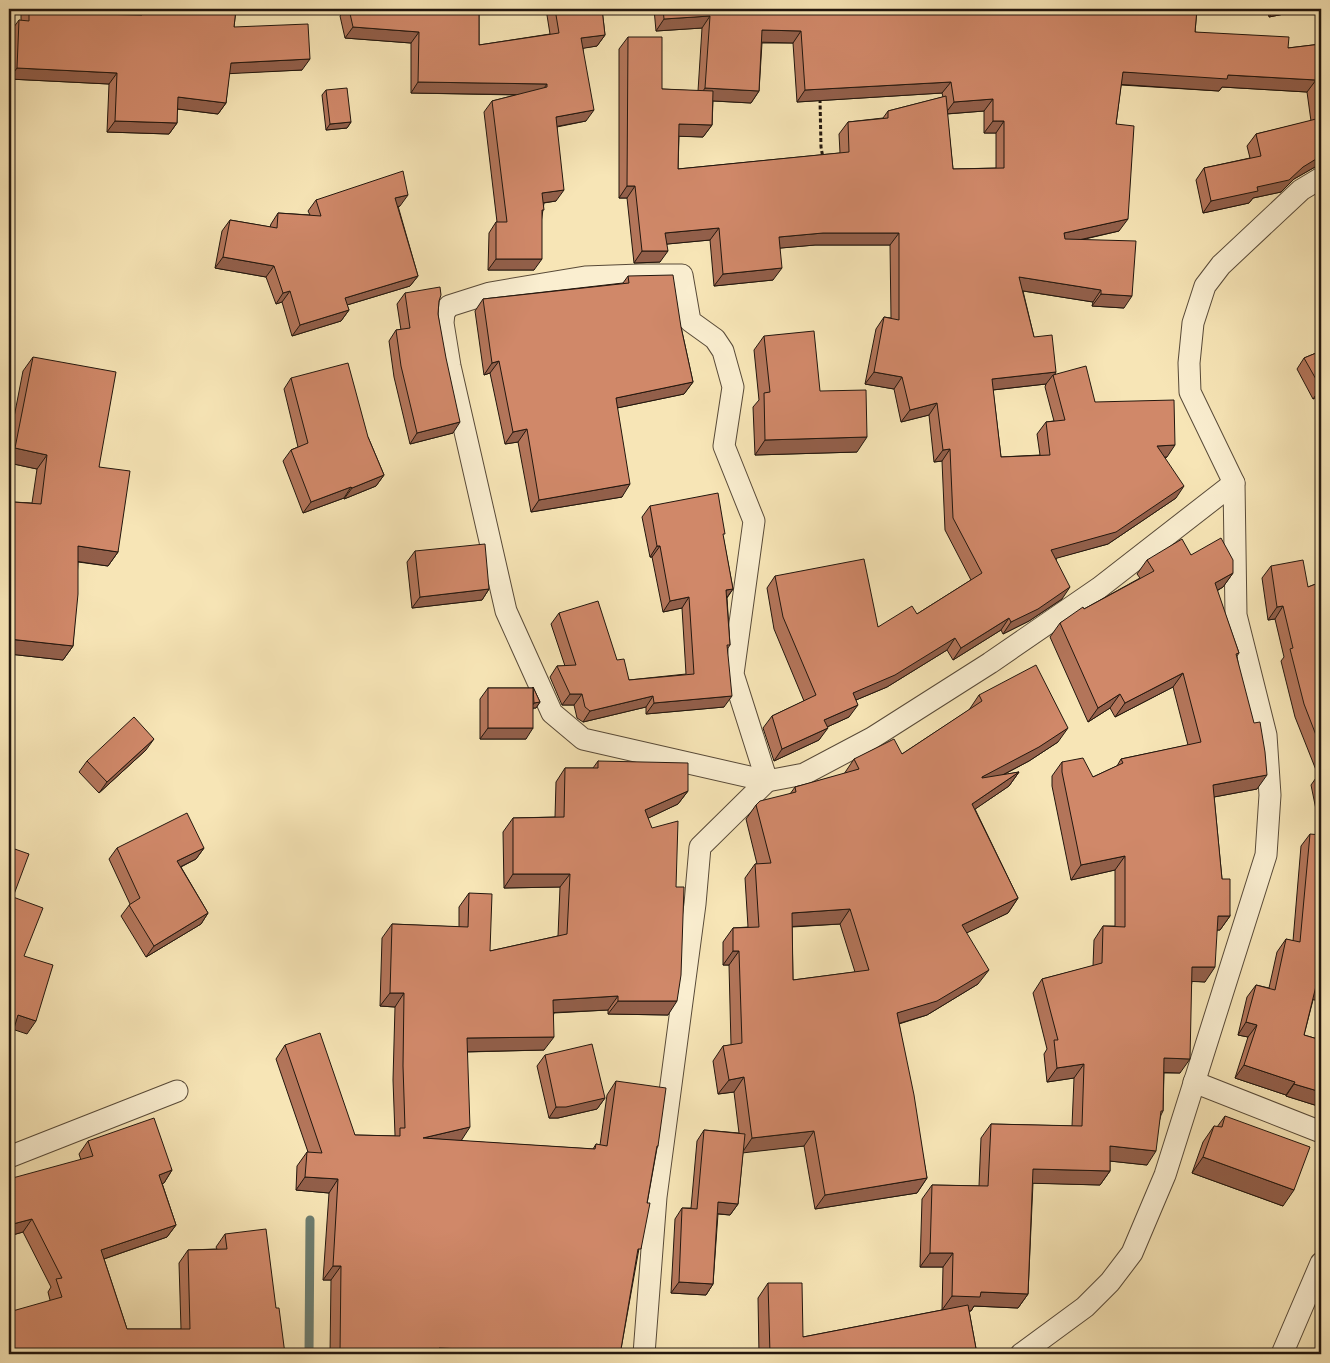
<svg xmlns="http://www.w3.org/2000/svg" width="1330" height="1363" viewBox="0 0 1330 1363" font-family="Cardo,serif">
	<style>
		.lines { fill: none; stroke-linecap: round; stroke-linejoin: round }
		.stream { stroke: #6c7c6f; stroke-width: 9 }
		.minor-casing { stroke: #584a38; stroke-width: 23 }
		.path { stroke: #23170e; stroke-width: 3; stroke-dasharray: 4 2.5; stroke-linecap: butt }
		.minor { stroke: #faeed0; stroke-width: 21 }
		.wall { fill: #b3755a; stroke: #23170e; fill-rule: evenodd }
		.shaded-wall { fill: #925f4a; stroke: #23170e }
		.building { fill: #d08869; stroke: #23170e; fill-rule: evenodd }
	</style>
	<rect width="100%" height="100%" fill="#f7e5b6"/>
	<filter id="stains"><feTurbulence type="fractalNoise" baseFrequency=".004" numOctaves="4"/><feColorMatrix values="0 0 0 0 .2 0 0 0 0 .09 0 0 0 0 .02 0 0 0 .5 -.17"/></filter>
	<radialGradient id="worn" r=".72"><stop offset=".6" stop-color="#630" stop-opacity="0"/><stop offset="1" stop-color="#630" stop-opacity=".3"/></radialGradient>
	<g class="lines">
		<path class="stream" d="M309,1354L310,1220"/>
		<g class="minor-casing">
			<g id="minor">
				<path d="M767,781L733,674L754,521L724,446L733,387L723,351L715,339L690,321L682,275H640L585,277L490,293L449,306L444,313L443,323L450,366L506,611L552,713L583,739L767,781L804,774L872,738L990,663L1099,588L1234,483"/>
				<path d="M1194,1082L1321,1132"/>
				<path d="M9,1157L177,1091"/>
				<path d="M644,1354L656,1197L695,904L700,847L767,781"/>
				<path d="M1021,1354L1085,1307L1110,1282L1132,1253L1165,1175L1266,855L1270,795L1266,735L1236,615L1234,483L1190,392L1189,363L1193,323L1205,286L1221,265L1301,190L1321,178"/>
				<path d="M1282,1354L1321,1263"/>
			</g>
		</g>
		<path class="path" d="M820,99L821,147L823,158"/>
		<use href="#minor" class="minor"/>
	</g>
	<g class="wall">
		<path d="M21,9H93V14L135,15V9H236L234,27L302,70L229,73L226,103L218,114L177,109V123L169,134L107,132L109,84L9,79L11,31L19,20L21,21Z"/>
		<path d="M345,9H479V45L550,34L546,9H602L605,35L597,46L583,48L586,121L557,127L556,201L544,203L534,270H488L489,233L496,222H497L484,112L492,101L516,95L411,93V43L345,38L340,16Z"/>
		<path d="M654,9H763L834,12V9H1197L1195,32L1288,48L1321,44V166L1315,167L1294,179L1281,192L1253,198L1249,203L1203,213L1196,180L1204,168L1250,158L1247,146L1256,134L1311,121L1307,92L1222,87L1219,91L1121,85L1116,124L1119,231L1081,240L1124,308L1092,306L1093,302L1023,291L1034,337L1055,374L1095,402L1167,457L1165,458L1176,498L1108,544L1056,558L1062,599L1029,621L1003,634L1001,630L953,660L947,650L887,687L856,700L849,717L827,727L819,740L774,761L763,728L772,716L804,701L774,629L767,588L775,576L878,627L917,614L971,580L945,530L942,461L934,462L929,415L901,422L894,389L865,384L876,329L884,317L891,318L890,245H815L780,248L773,280L714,286L710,240L667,244L660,262L634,263L627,198H619V49L628,37L662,89L698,91L702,28L656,31ZM762,43H793L797,102L942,93L943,97L888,111L883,118L848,122L839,134L840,153L678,169L679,136L703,137L712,125L713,101L751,103L759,91ZM984,111V133H996V168L953,169L947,114ZM1046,384L1045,387L1054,421L1046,422L1037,434L1040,455L1001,457L993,390Z"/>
		<path d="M1267,9H1309L1269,17Z"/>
		<path d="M326,90L351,122L347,128L326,130L322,95Z"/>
		<path d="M316,200L400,206H398L418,276L410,286L347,305L349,310L341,321L292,336L282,302L276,304L266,277L215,268L222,231L230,220L270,227L271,224L278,213L310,215L308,211Z"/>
		<path d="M1321,216V230L1319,220Z"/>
		<path d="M628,276L681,327L693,382L684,394L617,408L622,497L531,512L518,442L505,444L490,373L484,375L475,311L483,299L623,283Z"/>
		<path d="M405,293L439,301L438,314L453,433L410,444L394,377L389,341L396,330H401L397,304Z"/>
		<path d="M764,336L857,452L755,455L753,407L759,400L754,350Z"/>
		<path d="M1321,351V398L1320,395L1313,399L1297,369L1304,358Z"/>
		<path d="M33,357L99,467L118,552L108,566L78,562L73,646L63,660L9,654V508L13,502L32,503L37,469L9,463V443L23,371Z"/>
		<path d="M291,378L368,437L384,475L376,486L344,499V498L303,513L283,461L291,450L298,447L284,389Z"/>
		<path d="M650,506L723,536L733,589L727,598L730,645L728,648L724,707L646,714V707L583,722L577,718L574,705H562L550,677L557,666H565L551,624L559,613L617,660L629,680L686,674L682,608L663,612L652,557H650L642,517Z"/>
		<path d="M415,551L489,589L482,600L412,608L407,562Z"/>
		<path d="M1191,555L1233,573L1223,587L1217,591L1239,653L1237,656L1257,789L1214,797L1222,879L1230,916L1220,930H1217L1205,982L1192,981L1180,1073H1164L1163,1111L1161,1115L1147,1165L1110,1161V1171L1100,1185L1033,1183L1028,1294L1018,1308L974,1306L971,1311H969L977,1354H759L758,1298L768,1283L803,1337L942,1310L943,1267H920L922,1199L932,1185L979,1186L981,1138L991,1124L1072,1126L1074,1078L1047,1082L1044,1054L1047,1049L1033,993L1042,979L1093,966L1094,940L1103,926H1115V870L1071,880L1052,786V776L1062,762L1093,777L1117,766L1121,759L1188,745L1173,687L1115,717L1110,708L1088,722L1050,637L1060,623L1084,609L1140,578L1137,574L1147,560Z"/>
		<path d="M1271,566L1308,587L1321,582V834L1311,785L1318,775L1295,717L1281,661L1284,657L1275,619L1268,620L1262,578Z"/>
		<path d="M533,687L540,702L536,708H533L526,739H480V699L488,688H532Z"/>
		<path d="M979,695L1058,742L1029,761L1003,775L1019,772L1009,786L975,809L1018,898L1008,913L966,933L978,984L927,1015L899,1024L927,1178L917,1193L815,1209L804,1146L743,1152L738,1204L730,1215L718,1214L713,1284L706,1295L671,1293L675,1219L682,1208H691L697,1141L704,1130L739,1133L734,1092L718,1094L713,1061L723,1046L731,1045L729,965H723V942L733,928L748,927L745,878L755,864H757L746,819L756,805L790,794L795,787L844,774L854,759L902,754L969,710ZM840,924L855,972L793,980L792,927Z"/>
		<path d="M146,750L99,793L79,772L87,761Z"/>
		<path d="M598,761L688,791L678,804L648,818L668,1015L608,1014V1010L554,1013L544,1050L467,1052L461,1141L593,1149L596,1144L600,1145L607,1095L616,1081L658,1146L657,1148L621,1349L627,1354H330L331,1280H323L329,1193L296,1190L297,1166L307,1152H308L276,1059L285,1045L355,1135L395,1136V1135L393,1080L395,1007L380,1006L382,938L392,924L459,927V907L469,893L490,951L558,936L560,887L504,888L503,832L513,818L555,817L556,782L565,768H593Z"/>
		<path d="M1310,834L1313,1000L1304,1035L1321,1040V1107L1286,1096V1095L1235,1078L1248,1037L1238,1035L1247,997L1256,985L1269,988L1277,952L1286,939L1293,941L1301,846Z"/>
		<path d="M117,848H204L196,859L181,867L208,913L201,924L146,957L121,916L130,904L109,859Z"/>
		<path d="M545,1055L605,1098L597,1109L558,1118H549L537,1066Z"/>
		<path d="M1225,1116L1283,1206L1192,1173L1203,1142L1214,1126L1217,1127Z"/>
		<path d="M88,1141L172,1170L164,1183H162L176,1225L167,1237L104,1259L127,1329H181L179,1263L188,1250L217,1249L216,1247L225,1234L276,1308L285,1354H9L50,1300L48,1292L51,1287L23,1232L9,1236L81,1160L79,1154Z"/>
	</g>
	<g class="shaded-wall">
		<path d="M1275,9H1309L1269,17Z"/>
		<path d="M710,16L702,28L656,31L664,19Z"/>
		<path d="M353,27L419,32L411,43L345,38Z"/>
		<path d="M762,30L801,31L793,43L754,42Z"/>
		<path d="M605,35L597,46L573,50L581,38Z"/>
		<path d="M310,59L302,70L223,74L231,63Z"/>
		<path d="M17,68L117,73L109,84L9,79Z"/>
		<path d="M1123,72L1228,75L1316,80L1307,92L1222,87L1219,91L1115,84Z"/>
		<path d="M418,82L547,84L539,95L411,93Z"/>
		<path d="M951,82L942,93L797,102L805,90Z"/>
		<path d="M705,88L759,91L751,103L697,100Z"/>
		<path d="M178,97L226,103L218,114L170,108Z"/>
		<path d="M993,99L984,111L945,114L954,102Z"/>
		<path d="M594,110L586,121L548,128L556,117Z"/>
		<path d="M115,121L177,123L169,134L107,132Z"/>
		<path d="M993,121H1004L996,133H984Z"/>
		<path d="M351,122L347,128L326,130L330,124Z"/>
		<path d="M679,124L712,125L703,137L671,136Z"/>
		<path d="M1321,156V166L1315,167L1294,179L1281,192L1253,198L1249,203L1203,213L1211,201L1257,187Z"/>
		<path d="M627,186H635L627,198H619Z"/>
		<path d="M564,190L556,201L535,204L542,193Z"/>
		<path d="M408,195L400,206L388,209L395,198Z"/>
		<path d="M1128,219L1119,231L1056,245L1064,233Z"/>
		<path d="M719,228L710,240L657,245L665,233Z"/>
		<path d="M823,233H899L890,245H815L770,249L779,237Z"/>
		<path d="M642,251H668L660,262L634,263Z"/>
		<path d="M223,257L274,266L266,277L215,268Z"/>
		<path d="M496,259H542L534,270H488Z"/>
		<path d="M782,268L773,280L714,286L723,274Z"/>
		<path d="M418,276L410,286L337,308L345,298Z"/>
		<path d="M1019,277L1101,290L1093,302L1011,289Z"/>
		<path d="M290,291L282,302L276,304L283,293Z"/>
		<path d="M1101,294L1132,296L1124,308L1092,306Z"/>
		<path d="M349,310L341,321L292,336L300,325Z"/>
		<path d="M499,361L490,373L484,375L492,363Z"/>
		<path d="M874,372L902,377L894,389L865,384Z"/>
		<path d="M1056,372L1054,376L1053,375L1046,384L983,391L992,379Z"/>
		<path d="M693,382L684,394L607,410L616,398Z"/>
		<path d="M1321,388V393L1320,395L1313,399Z"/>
		<path d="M937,403L929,415L901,422L910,410Z"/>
		<path d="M460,422L453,433L410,444L417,433Z"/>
		<path d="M527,429L518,442L505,444L513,432Z"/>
		<path d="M867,437L857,452L755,455L765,440Z"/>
		<path d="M1175,445L1167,457L1149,458L1157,446Z"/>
		<path d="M15,448L47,455L37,469L9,463V457Z"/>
		<path d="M950,449L942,461L934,462L943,450Z"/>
		<path d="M384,475L376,486L344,499L352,488Z"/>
		<path d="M630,484L622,497L531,512L539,500Z"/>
		<path d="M1184,486L1176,498L1108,544L1043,562L1051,550Z"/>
		<path d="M351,487L344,498L303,513L311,502Z"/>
		<path d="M78,546L118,552L108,566L68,560Z"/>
		<path d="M657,546H660L652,557H650Z"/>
		<path d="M1233,573L1223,587L1205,597L1215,583Z"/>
		<path d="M1070,587L1062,599L1029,621L1003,634L1011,622Z"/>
		<path d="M489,589L482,600L412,608L420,597Z"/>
		<path d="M733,589L725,600L726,590Z"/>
		<path d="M689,597L682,608L663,612L670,601Z"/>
		<path d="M1283,606L1275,619L1268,620L1277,607Z"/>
		<path d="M1009,618L1001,630L953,660L961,648Z"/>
		<path d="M955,638L947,650L887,687L844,705L853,693Z"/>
		<path d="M9,639L73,646L63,660L9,654Z"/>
		<path d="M1183,673L1173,687L1115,717L1125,703Z"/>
		<path d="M570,694H582L574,705H562Z"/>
		<path d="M1120,694L1110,708L1088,722L1098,708Z"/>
		<path d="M653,696L646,707L583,722L590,711Z"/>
		<path d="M732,696L724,707L646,714L654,703Z"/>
		<path d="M540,702L536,708H531L534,703Z"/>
		<path d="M858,705L849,717L816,732L824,720Z"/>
		<path d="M488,728H533L526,739H480Z"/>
		<path d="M828,728L819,740L774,761L782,749Z"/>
		<path d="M1068,728L1058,742L1029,761L972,791L982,777Z"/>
		<path d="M154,739L146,750L99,793L107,782Z"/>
		<path d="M1019,772L1009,786L962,818L972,804Z"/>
		<path d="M1267,775L1257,789L1203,799L1213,785Z"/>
		<path d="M688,791L678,804L636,824L645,810Z"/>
		<path d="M204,848L196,859L170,872L177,861Z"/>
		<path d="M1125,856L1115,870L1071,880L1081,865Z"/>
		<path d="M513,874H570L560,887L504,888Z"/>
		<path d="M1018,898L1008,913L952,940L962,925Z"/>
		<path d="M850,909L840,924L782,927L792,913Z"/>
		<path d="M208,913L201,924L146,957L154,946Z"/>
		<path d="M1218,916H1230L1220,930H1208Z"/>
		<path d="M733,951H739L729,965H723Z"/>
		<path d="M1192,967H1215L1205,982L1182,981Z"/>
		<path d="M989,970L978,984L927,1015L887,1027L897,1013Z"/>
		<path d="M1316,986L1321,987V1002L1308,998Z"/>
		<path d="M390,993H404L395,1007L380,1006Z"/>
		<path d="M618,996L608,1010L544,1013L553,1000Z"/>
		<path d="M618,1001H677L668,1015L608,1014Z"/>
		<path d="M18,1015L36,1021L27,1034L9,1028Z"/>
		<path d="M1246,1022L1257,1025L1248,1037L1238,1035Z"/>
		<path d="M554,1037L544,1050L457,1052L467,1038Z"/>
		<path d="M1164,1058L1190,1059L1180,1073L1154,1072Z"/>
		<path d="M1084,1064L1074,1078L1047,1082L1057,1068Z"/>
		<path d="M1244,1065L1295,1082L1286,1095L1235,1078Z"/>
		<path d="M744,1077L734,1092L718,1094L729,1080Z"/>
		<path d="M1294,1084L1321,1092V1107L1286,1096Z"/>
		<path d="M605,1098L597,1109L558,1118H549L556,1107Z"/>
		<path d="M470,1127L461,1141L423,1138Z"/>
		<path d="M814,1131L804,1146L742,1153L752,1138Z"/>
		<path d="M1110,1146L1156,1151L1147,1165L1100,1160Z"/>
		<path d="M1203,1157L1294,1190L1283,1206L1192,1173Z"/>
		<path d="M1033,1169L1110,1171L1100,1185L1023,1183Z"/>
		<path d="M172,1170L164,1183L150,1188L159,1175Z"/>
		<path d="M305,1177L338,1179L329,1193L296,1190Z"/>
		<path d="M927,1178L917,1193L815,1209L825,1195Z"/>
		<path d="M718,1202L738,1204L730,1215L711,1213Z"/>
		<path d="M32,1219L23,1232L9,1236V1225Z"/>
		<path d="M176,1225L167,1237L92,1263L101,1250Z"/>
		<path d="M930,1253H953L943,1267H920Z"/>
		<path d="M333,1266H341L331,1280H323Z"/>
		<path d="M679,1282L713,1284L706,1295L671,1293Z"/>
		<path d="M981,1292L1028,1294L1018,1308L974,1306L971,1311L942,1310L952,1296Z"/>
		<path d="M439,1348L515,1351L513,1354H435Z"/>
	</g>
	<g class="building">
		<path d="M29,9H93V14L142,15L143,9H236L234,27L308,24L310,59L231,63L226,103L178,97L177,123L115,121L117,73L17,68L19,20L29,21Z"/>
		<path d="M349,9H479V45L559,33L555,9H602L605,35L581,38L594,110L556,117L564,190L542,193L544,210H542V259H496V222H507L492,101L547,87V84L418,82L419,32L353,27Z"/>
		<path d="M663,9H763L843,12V9H1197L1195,32L1289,37L1288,48L1321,44V156L1303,167L1289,180L1257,187L1258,191L1211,201L1204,168L1261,156L1256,134L1320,118L1316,80L1228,75L1227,79L1123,72L1116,124L1134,126L1128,219L1064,233L1065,239L1136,241L1132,296L1101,294V290L1019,277L1034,337L1052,335L1056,372L992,379L1001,457L1050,455L1046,422L1065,420L1053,375L1086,366L1095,402L1174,400L1175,445L1157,446L1184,486L1116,532L1051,550L1070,587L1038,609L1011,622L1009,618L961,648L955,638L895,675L853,693L858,705L824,720L828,728L782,749L772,716L816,695L783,617L775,576L864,559L878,627L912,606L917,614L982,573L953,518L950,449L943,450L937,403L910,410L902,377L874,372L884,317L899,320V233H823L779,237L782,268L723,274L719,228L665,233L668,251H642L635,186H627L628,37H662V89L713,91L712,125L679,124L678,169L849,152L848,122L888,118V111L946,96L953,169L1004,168V121H993V99L954,102L951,82L805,90L801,31L762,30L759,91L705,88L710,16L664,19Z"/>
		<path d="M347,88L351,122L330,124L326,90Z"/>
		<path d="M403,171L408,195L395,198L418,276L345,298L349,310L300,325L290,291L283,293L274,266L223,257L230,220L277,228L278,213L321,216L316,200Z"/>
		<path d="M673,275L681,327L693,382L616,398L630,484L539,500L527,429L513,432L499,361L492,363L483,299L629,283L628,276Z"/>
		<path d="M440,287L441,295L439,301L438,314L446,358L460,422L417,433L401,366L396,330L410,328L405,293Z"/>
		<path d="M814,331L820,391L866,390L867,437L765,440L764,393L770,392L764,336Z"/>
		<path d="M1321,351V388L1304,358Z"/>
		<path d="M33,357L116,372L99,467L130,471L118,552L78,546V594L73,646L9,639V549L13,502L41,504L47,455L15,448Z"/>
		<path d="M348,363L368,437L384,475L352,488L351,487L311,502L291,450L308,443L291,378Z"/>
		<path d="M718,493L725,534H723L733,589L726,590L730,645H727L732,696L654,703L653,696L590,711L585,707L582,694H570L557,666L576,665L559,613L598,601L617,660L624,659L629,680L694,674L689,597L670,601L660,546H657L650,506Z"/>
		<path d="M1221,538L1233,560V573L1215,583L1239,653L1236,654L1254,723L1260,722L1265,752L1267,775L1213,785L1222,879H1230V916H1218L1215,967H1192L1190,1059L1164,1058L1163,1111H1161L1156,1151L1110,1146V1171L1033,1169L1028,1294L981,1292L980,1297L952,1296L953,1253H930L932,1185L988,1186L991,1124L1082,1126L1084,1064L1057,1068L1054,1040H1058L1042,979L1102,963L1103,926L1125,927V856L1081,865L1062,772V762L1083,758L1093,777L1123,763L1121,759L1201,742L1183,673L1125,703L1120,694L1098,708L1060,623L1083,607L1084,609L1154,571L1147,560L1182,539L1191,555Z"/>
		<path d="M485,544L489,589L420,597L415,551Z"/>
		<path d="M1303,560L1308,587L1321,582V748L1304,704L1290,649L1293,648L1283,606L1277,607L1271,566Z"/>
		<path d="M1036,665L1068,728L1039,747L982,777V778L1019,772L972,804L1018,898L962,925L989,970L937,1001L897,1013L914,1095L927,1178L825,1195L814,1131L752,1138L744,1077L729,1080L723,1046L742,1043L739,951H733V928L759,927L755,864L771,863L756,805L760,801L796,792L795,787L859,769L854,759L894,739L902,754L982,701L979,695ZM850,909L869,970L793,980L792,913Z"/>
		<path d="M533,687L540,702L534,703Z"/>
		<rect x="488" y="688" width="45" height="40"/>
		<path d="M134,717L154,739L107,782L87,761Z"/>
		<path d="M598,761L688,763V791L645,810L652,828L678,821L676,887H684L681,975L677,1001H618V996L553,1000L554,1037L467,1038L470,1127L423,1138L595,1149L596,1144L607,1146L616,1081L666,1088L658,1146H657L647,1203H650L641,1249H638L621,1349H628L627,1354H515V1351L439,1348V1354H340L341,1266H333L338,1179L305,1177L307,1152L322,1153L285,1045L320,1033L355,1135L400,1136V1128H405L403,1066L404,993H390L392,924L468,927L469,893L492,894L490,951L567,934L570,874H513V818L564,817L565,768H598Z"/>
		<path d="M187,813L204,848L177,861L208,913L154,946L129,905L140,898L117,848Z"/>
		<path d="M1310,834L1321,835V987L1316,986L1304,1035L1321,1040V1092L1294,1084L1295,1082L1244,1065L1257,1025L1246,1022L1256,985L1275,990L1286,939L1300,942Z"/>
		<path d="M9,847L29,854L13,897L43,908L24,956L53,965L36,1021L18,1015L9,1045Z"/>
		<path d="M592,1044L605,1098L566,1107H556L545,1055Z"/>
		<path d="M1225,1116L1310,1147L1294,1190L1203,1157L1214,1126L1222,1127Z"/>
		<path d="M154,1118L172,1170L159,1175L176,1225L101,1250L127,1329H190L188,1250L227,1249L225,1234L266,1229L276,1308H279L285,1354H9V1312L62,1297L56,1279L62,1278L32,1219L9,1225V1179L93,1156L88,1141Z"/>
		<path d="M704,1130L745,1134L738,1204L718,1202L713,1284L679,1282L682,1208L697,1209Z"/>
		<path d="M768,1283H802L803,1337L968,1305L977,1354H770Z"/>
		<path d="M1321,1342V1354H1313Z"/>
	</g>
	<rect width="1330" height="1363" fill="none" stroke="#f7e5b6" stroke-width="30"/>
	<rect x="10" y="10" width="1310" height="1343" fill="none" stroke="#23170e" stroke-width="2.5"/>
	<rect x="15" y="15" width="1300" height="1333" fill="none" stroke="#23170e"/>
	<rect width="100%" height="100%" filter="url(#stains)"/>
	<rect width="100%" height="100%" fill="url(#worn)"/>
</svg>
